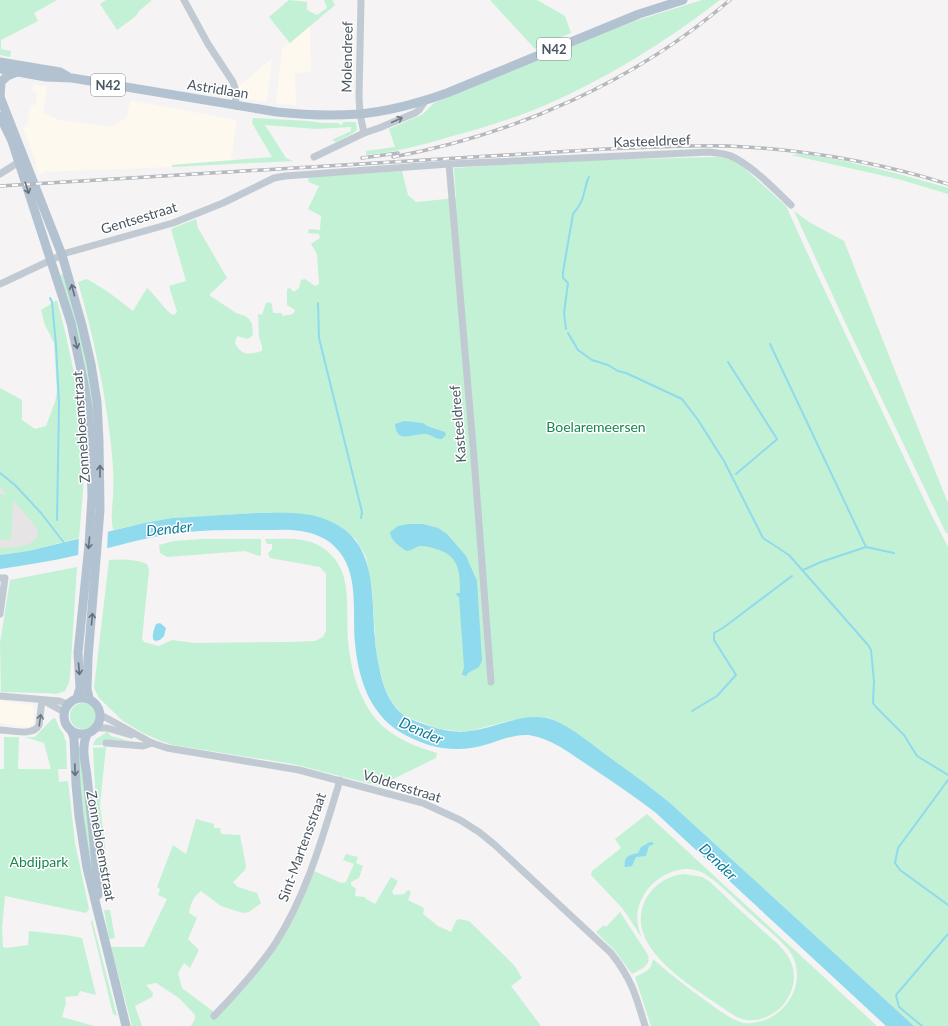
<svg xmlns="http://www.w3.org/2000/svg" width="948" height="1026" viewBox="0 0 948 1026" font-family="Lato,sans-serif">
	<style>
		.commercial { fill: #fdf9ef }
		.education { fill: #e6e4e5 }
		.green { fill: #c3f1d5 }
		.water { fill: #90daee }
		.pier { fill: #f5f3f3 }
		.lines { fill: none; stroke-linecap: round; stroke-linejoin: round }
		.stream { stroke: #90daee; stroke-width: 2 }
		.minor { stroke: #c1cad2; stroke-width: 7 }
		.major { stroke: #b3c2d1; stroke-width: 9 }
		.rail-casing { stroke: #b5b8bd; stroke-width: 3.5 }
		.rail { stroke: #fff; stroke-width: 2; stroke-dasharray: 6; stroke-linecap: butt }
		.oneway { stroke: #6e7983 }
		.oneway2 { stroke: #64717d }
		.labels { text-anchor: middle; stroke-width: 3; stroke-linejoin: round; paint-order: stroke }
		.shield { fill: #fff; stroke: #808990; stroke-width: 1 }
		.shield-label { font-size: 13px; font-weight: bold; fill: #4a5661 }
		.street-label { font-size: 14px; fill: #4a5661; stroke: #fff }
		.park-label { font-size: 14px; fill: #17864f; stroke: #fff }
		.water-label { font-size: 15px; font-style: italic; fill: #0c7c9b; stroke: #fff }
	</style>
	<rect width="100%" height="100%" fill="#f5f3f3"/>
	<g class="commercial">
		<path d="M310,26L311,72L295,73L296,105L276,103L282,49Z"/>
		<path d="M272,58L267,102L238,98L239,86Z"/>
		<path d="M33,84L47,86L43,113L60,120L112,127L127,117L130,100L237,120L231,160L172,165V167L43,172L42,174L38,175L35,160L23,128L28,124L30,105H36L37,92L32,91Z"/>
		<path d="M0,701L32,705L34,710V722L33,725L29,727L0,723Z"/>
	</g>
	<path class="education" d="M0,478L56,542L0,551Z"/>
	<g class="green">
		<path d="M0,0H57L34,13L38,21L1,40V49L11,51L10,57L0,55Z"/>
		<path d="M106,0H152L139,11L136,16L117,30L100,4Z"/>
		<path d="M289,0L307,2V10L317,15L327,8L324,0H332L335,5L290,43L269,17Z"/>
		<path d="M490,0H537L565,16L571,33L535,49Z"/>
		<path d="M702,0H720C664,43 606,79 541,107C515,118 487,126 460,134C429,143 398,152 366,155V151L395,147L389,129L423,114L434,103L601,34L635,21Z"/>
		<path d="M253,118L309,121L321,123H339V125L343,124V122H356L357,130L350,135L336,142L332,140L351,131V127L317,129L265,125L286,158L293,161L172,167V165L272,157L252,123Z"/>
		<path d="M803,154C853,161 900,174 948,188V194L898,179L791,155Z"/>
		<path d="M719,157L732,159L742,166L786,206L816,272L929,510L948,547V1026H914L669,802L646,784L579,735L549,718L539,717L526,718L504,722L470,731H456L436,728L410,718L401,713L392,703L385,689L381,674L376,651L372,588L366,557L355,538L256,513L172,518L144,523L113,530C111,519 112,508 113,497C114,480 113,462 111,445C105,389 93,335 78,282L87,279L107,291L133,311L147,288C156,296 162,306 171,314L174,315L177,312L169,286L186,281L171,229L196,219L198,228L227,278L209,295L236,313L245,316L249,319L252,324L253,335L248,339L237,336L235,343C242,356 248,355 262,351V346L259,337L258,314L262,315L266,303L269,302L272,304L273,313H281L283,316L293,314L295,310L287,305V289L290,288L294,292L299,288L301,280L305,279L315,286L319,284L317,254L311,244L320,238L319,234L308,233L309,229L320,230L321,216L308,209L319,186L311,183L308,181L309,177L402,171L408,195L416,202L456,198L454,168L586,160Z"/>
		<path d="M794,211L809,222L844,241L897,376L948,503V533H946L845,322Z"/>
		<path d="M63,274L82,329L94,404L93,429L57,276Z"/>
		<path d="M57,300C71,354 83,407 84,462C84,488 81,513 79,538L28,551L0,555V548C14,547 30,548 38,536L37,528L13,500L11,540H0V494H7L0,487V388L22,400V420L35,429L46,426L55,402L57,392L54,343L45,325L41,310Z"/>
		<path d="M202,539H261V555L259,556L245,551L167,557L160,553L159,545L174,541Z"/>
		<path d="M265,539C282,539 301,537 316,544C356,564 345,605 348,641C351,674 362,712 390,732C404,742 420,748 437,753L436,758L379,786L293,764L173,745L161,741L143,733L123,721L99,698L94,688L109,560C121,559 135,559 147,564L149,570L142,639L144,642L159,646L172,640L194,643L288,642L315,641L323,637L326,631V574L320,567L270,558L268,553L272,549V544H267Z"/>
		<path d="M77,567L70,676L69,683L65,691L56,694L45,693L1,692L0,643L10,580Z"/>
		<circle cx="83" cy="716" r="13"/>
		<path d="M55,718L60,729L63,733L66,742L67,769H58L59,782L68,781L75,843L89,909L86,913L5,896L2,928L3,947L6,948L28,945L29,931L66,935L82,938L96,995L80,991L78,996L65,997L66,1003L62,1017L94,1026H0V769H4V737H19L18,769H51L44,743L25,737H35L52,719Z"/>
		<path d="M107,731L111,736L133,742L105,740L103,745H93C95,736 103,737 107,731Z"/>
		<path d="M81,747L95,870L92,875L83,831L77,748Z"/>
		<path d="M106,747L100,805L108,872L104,873L97,824L93,748Z"/>
		<path d="M647,814L877,1026H651L635,977C645,972 651,971 653,959C672,976 692,991 713,1006C723,1013 732,1020 744,1023C785,1026 813,978 787,948C777,936 764,927 754,917C740,905 716,879 701,872C683,863 658,875 647,890C636,906 634,919 642,938L623,909L591,875L592,871L621,848L615,839Z"/>
		<path d="M196,819L214,824V828H220L221,834L240,835L246,866L245,870L233,882L238,887L257,893L261,903L249,912L243,913L221,906L201,891C193,897 191,903 189,913L197,918L188,939L199,950L190,968L184,963L178,973L182,988L218,1015L248,984L265,961L314,871L341,883L346,882L354,864L343,860L346,854L358,857L356,863L363,866L359,878L351,882V885L356,889L355,896L365,897L366,899L375,904L391,877L398,881L392,892L394,895L404,894L408,890L411,892L408,900L424,908L423,914L438,926L451,932L456,921L459,919L469,921L514,965L522,978L511,986L541,1026H191L195,1019V1015L179,998L156,983L146,985L153,993L152,997L135,1006L142,1026H132L111,947H144L167,899L158,895L160,889L157,887L173,845L186,854Z"/>
		<path d="M684,874L702,877L709,881C727,898 744,914 762,930C772,939 783,947 789,958C805,987 779,1023 747,1020C738,1019 730,1013 723,1008C692,986 619,945 647,897C655,884 669,875 684,874Z"/>
		<path d="M104,910H110L115,938L109,939Z"/>
		<path d="M620,912L648,955C651,966 641,969 632,974L616,952L596,932L604,925L606,927Z"/>
		<path d="M92,920L94,927L117,1016L113,1014L91,922Z"/>
	</g>
	<g class="water">
		<path d="M404,421L423,423L427,426L445,432L446,435L442,439C436,440 431,434 425,434C412,433 397,445 395,424Z"/>
		<path d="M256,513C277,513 302,511 322,518C378,537 371,590 375,638C375,649 378,660 380,671C383,686 389,703 401,713C409,719 420,723 429,726C442,730 456,733 470,731C496,728 521,713 547,718C564,722 588,741 601,751C624,768 647,784 669,802L914,1026H886L656,813C637,798 616,784 595,770C575,757 554,739 529,735C514,734 502,740 488,744C457,754 429,749 400,732C369,713 358,677 355,643C352,611 360,571 335,547C327,538 313,533 301,531C289,529 276,530 264,530C234,530 202,529 172,534C140,538 109,549 78,555C52,561 26,565 0,569V555L28,551L144,523L172,518Z"/>
		<path d="M408,524H423L438,528L447,534L466,556L477,581L482,660C479,671 474,668 467,674V676L462,675L464,667L459,597L457,596L456,593H460C460,574 460,557 439,550C433,548 427,546 421,546C416,546 412,551 406,551C399,545 391,542 390,532L398,526Z"/>
		<path d="M160,623L166,628L164,636L160,640L155,641L153,639C152,634 154,629 156,624Z"/>
		<path d="M650,842H652L654,844L649,846L646,856L636,857L632,866L625,867L624,865H625C624,855 631,855 638,853L641,847Z"/>
	</g>
	<path class="pier" d="M108,529L107,551L78,557L79,536Z"/>
	<g class="lines">
		<g class="stream">
			<path d="M50,298L52,302L56,345L59,404L57,520"/>
			<path d="M318,303L319,338L362,512L361,518"/>
			<path d="M566,329L564,313L568,283L563,278V272L573,214C578,208 583,201 584,193C586,187 586,182 589,177"/>
			<path d="M568,333L578,350L592,360L608,365L618,371L626,373L682,399L698,420L724,461L763,538L789,555L868,645L871,650L874,681L873,703L876,707L904,735L917,756L948,775"/>
			<path d="M770,344L866,547L821,562L803,570"/>
			<path d="M728,362L777,439L775,441L736,474"/>
			<path d="M0,473L15,485L41,513L65,544"/>
			<path d="M866,547L894,553"/>
			<path d="M692,711L717,696L736,675L714,640V633L723,628L792,576"/>
			<path d="M948,780L898,848L895,863L900,870L948,905"/>
			<path d="M922,1026L899,1007L896,995L948,934"/>
		</g>
		<g class="minor">
			<path d="M184,0L208,44L233,82L235,88L236,106"/>
			<path d="M361,0L359,98L360,114L364,133"/>
			<path d="M314,157L364,133L379,128L415,113L419,110L425,101"/>
			<path d="M449,164L474,458L491,682"/>
			<path d="M0,174L19,162"/>
			<path d="M0,284L66,253L173,223L223,203L274,178L285,176L449,164L709,152C716,153 724,153 731,156C754,167 773,188 791,205"/>
			<path d="M0,578H5L0,614"/>
			<path d="M0,696L59,701L68,704"/>
			<path d="M46,702L64,712"/>
			<path d="M101,715L152,743L167,748L299,770L423,803L460,820L479,832L495,845L611,953C631,978 636,995 645,1026"/>
			<path d="M96,728H107L131,735"/>
			<path d="M0,730C11,730 33,737 39,725L42,700"/>
			<path d="M106,743L143,746L152,743"/>
			<path d="M214,1016C234,995 259,968 275,944C307,894 323,836 340,780"/>
		</g>
		<g class="major">
			<path d="M0,62L60,72L67,76"/>
			<path d="M0,69L46,77L72,78L277,112C304,115 332,116 360,114C390,111 419,103 447,93L639,14L683,0"/>
			<path d="M0,97L62,255L82,325L91,364L97,402L99,441L100,510L88,658L87,689L89,698"/>
			<path d="M0,97L1,82L7,76L17,72"/>
			<path d="M0,116L12,141L71,323L84,384L88,407L90,430L92,496L89,545L78,653L80,688L77,698"/>
			<circle cx="82" cy="716" r="18"/>
			<path d="M72,732L74,738L76,784L79,816L87,868L126,1026"/>
			<path d="M87,734C81,748 85,761 87,776C91,815 96,855 98,895"/>
		</g>
		<g class="rail-casing">
			<g id="rail">
				<path d="M393,157C515,134 635,82 730,0"/>
				<path d="M362,158L398,153"/>
				<path d="M0,186L573,151C625,148 676,145 728,146C802,149 877,162 948,184"/>
			</g>
		</g>
		<use href="#rail" class="rail"/>
	</g>
	<defs><path id="oneway-shaft" d="M-6 0H5M1.5-3L5.5 0L1.5 3" fill="none" stroke-width="1.6" stroke-linecap="round" stroke-linejoin="round"/></defs>
	<g class="oneway">
		<use href="#oneway-shaft" transform="translate(397 120) rotate(-24)"/>
		<use href="#oneway-shaft" transform="translate(40 720) rotate(-82)"/>
	</g>
	<g class="oneway2">
		<use href="#oneway-shaft" transform="translate(27 188) rotate(72)"/>
		<use href="#oneway-shaft" transform="translate(73 290) rotate(-105)"/>
		<use href="#oneway-shaft" transform="translate(76 343) rotate(77)"/>
		<use href="#oneway-shaft" transform="translate(100 471) rotate(-90)"/>
		<use href="#oneway-shaft" transform="translate(89 543) rotate(95)"/>
		<use href="#oneway-shaft" transform="translate(92 619) rotate(-85)"/>
		<use href="#oneway-shaft" transform="translate(79 669) rotate(85)"/>
		<use href="#oneway-shaft" transform="translate(75 770) rotate(88)"/>
	</g>
	<g class="labels">
		<g class="shield">
			<rect x="537" y="38" width="34" height="22" rx="3"/>
			<rect x="91" y="74" width="34" height="22" rx="3"/>
		</g>
		<g class="shield-label">
			<text x="554" y="54">N42</text>
			<text x="108" y="90">N42</text>
		</g>
		<g class="street-label">
			<text transform="translate(347 57) rotate(-89)" y="5">Molendreef</text>
			<text transform="translate(218 89) rotate(9)" y="5">Astridlaan</text>
			<text transform="translate(652 141) rotate(-2)" y="5">Kasteeldreef</text>
			<text transform="translate(139 218) rotate(-17)" y="5">Gentsestraat</text>
			<text transform="translate(458 424) rotate(-95)" y="5">Kasteeldreef</text>
			<text transform="translate(81 427) rotate(-94)" y="5">Zonnebloemstraat</text>
			<text transform="translate(402 786) rotate(17)" y="5">Voldersstraat</text>
			<text transform="translate(101 846) rotate(80)" y="5">Zonnebloemstraat</text>
			<text transform="translate(302 847) rotate(-70)" y="5">Sint-Martensstraat</text>
		</g>
		<g class="park-label">
			<text x="596" y="432">Boelaremeersen</text>
			<text x="39" y="867">Abdijpark</text>
		</g>
		<g class="water-label">
			<text transform="translate(169 529) rotate(-6)" y="5">Dender</text>
			<text transform="translate(421 731) rotate(24)" y="5">Dender</text>
			<text transform="translate(718 862) rotate(44)" y="5">Dender</text>
		</g>
	</g>
</svg>
